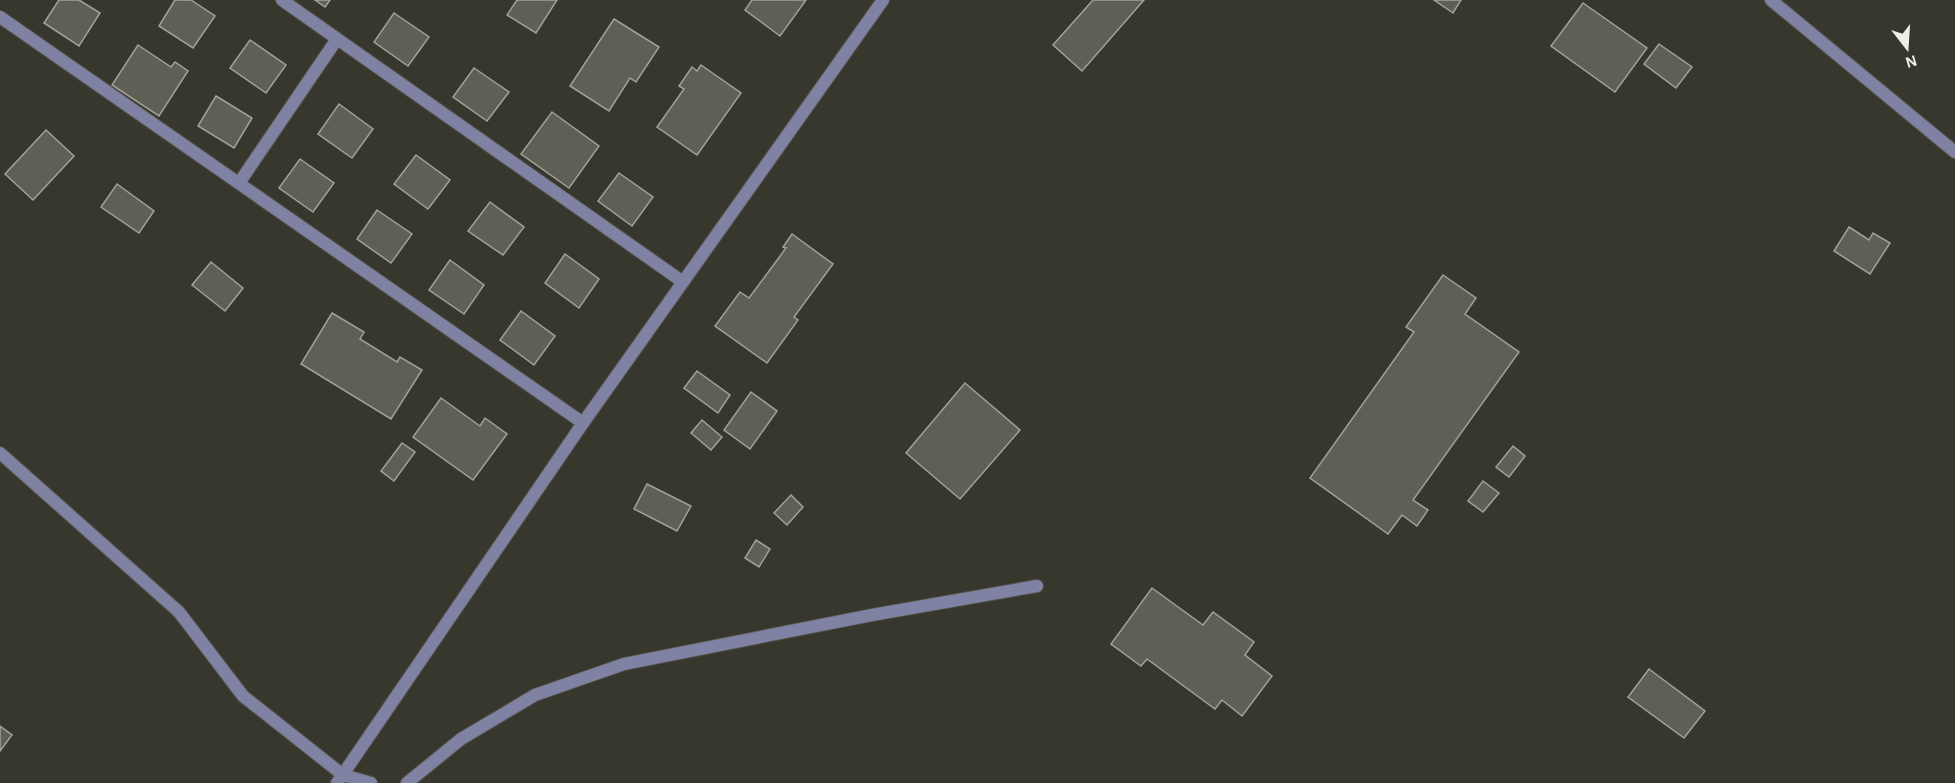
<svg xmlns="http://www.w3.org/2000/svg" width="1955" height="783" viewBox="0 0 1955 783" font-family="'Alegreya Sans',sans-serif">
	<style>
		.building { fill: #5f5f55; stroke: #a3a297; stroke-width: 1.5 }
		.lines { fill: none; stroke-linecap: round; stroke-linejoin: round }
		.minor-casing { stroke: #55544c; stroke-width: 14 }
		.minor { stroke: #7f82a2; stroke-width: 12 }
	</style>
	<rect width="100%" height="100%" fill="#38372e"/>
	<g class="building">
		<path d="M59,0H79L100,13L79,46L44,23Z"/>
		<path d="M175,0H191L215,16L193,48L159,26Z"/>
		<path d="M315,0H330L325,7Z"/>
		<path d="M517,0H557L536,33L507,15Z"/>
		<path d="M752,0H806L780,36L745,10Z"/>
		<path d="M1093,0H1144L1082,71L1053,45Z"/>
		<path d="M1434,0H1461L1453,13Z"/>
		<path d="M1583,3L1647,48L1615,92L1551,46Z"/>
		<path d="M394,13L429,37L408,66L374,42Z"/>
		<path d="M614,19L659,47L636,82L630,78L609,111L570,86Z"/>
		<path d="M250,40L286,65L266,93L230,68Z"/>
		<path d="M1659,44L1692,67L1676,88L1644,64Z"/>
		<path d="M138,45L171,67L175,62L188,71L159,116L112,85Z"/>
		<path d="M701,65L741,93L697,155L657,127L684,89L679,86L692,67L697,71Z"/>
		<path d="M474,68L509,92L487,121L453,97Z"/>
		<path d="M216,96L252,118L234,148L198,126Z"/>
		<path d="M339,104L373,129L352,158L318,134Z"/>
		<path d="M552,112L599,146L569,188L521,154Z"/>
		<path d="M46,130L74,156L33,200L5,174Z"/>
		<path d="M416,155L450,180L428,209L394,184Z"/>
		<path d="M300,159L334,183L313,212L279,188Z"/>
		<path d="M619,173L653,197L632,226L598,201Z"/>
		<path d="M117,184L154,211L139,233L101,207Z"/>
		<path d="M490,202L524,227L503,255L468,231Z"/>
		<path d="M377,210L412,234L391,263L357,239Z"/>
		<path d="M1849,227L1869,240L1873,233L1890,243L1870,274L1834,251Z"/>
		<path d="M792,234L833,264L794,317L798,320L767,363L715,326L740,292L749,298L786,248L783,247Z"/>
		<path d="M565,254L599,279L579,308L545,283Z"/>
		<path d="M450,260L484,285L464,314L429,290Z"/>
		<path d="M211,262L243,288L225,311L192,285Z"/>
		<path d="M1443,275L1476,298L1465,314L1519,352L1413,500L1428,510L1417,526L1402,515L1388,534L1310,478L1414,332L1406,327Z"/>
		<path d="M521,311L555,336L534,365L500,340Z"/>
		<path d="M332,313L364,332L360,339L397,362L400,357L422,370L391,419L301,364Z"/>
		<path d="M697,371L730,395L718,413L684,388Z"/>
		<path d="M965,383L1020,430L960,499L906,453Z"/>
		<path d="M751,392L777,411L750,449L724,430Z"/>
		<path d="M441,398L480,426L485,418L507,434L473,480L413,437Z"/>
		<path d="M702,420L722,437L711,450L691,433Z"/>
		<path d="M402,443L415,452L394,481L381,471Z"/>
		<path d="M1513,446L1525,456L1509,477L1496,467Z"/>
		<path d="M1483,481L1499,493L1483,512L1468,501Z"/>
		<path d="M647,484L691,506L677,531L634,509Z"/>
		<path d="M791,495L803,507L787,525L774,513Z"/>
		<path d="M756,540L770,549L759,567L745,558Z"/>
		<path d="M1152,588L1203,625L1213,612L1254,642L1245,655L1272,676L1242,716L1222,700L1215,709L1147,659L1141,666L1111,644Z"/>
		<path d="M1649,669L1705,711L1684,738L1628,697Z"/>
		<path d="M0,726L12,735L0,751Z"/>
	</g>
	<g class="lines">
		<g class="minor-casing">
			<g id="minor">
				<path d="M282,0L683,282"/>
				<path d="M1771,0L1955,152"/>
				<path d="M0,17L583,423"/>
				<path d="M239,183L337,39"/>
				<path d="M0,453L179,612L243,696L343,775L371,783"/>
				<path d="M337,783L583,423L883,0"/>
				<path d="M407,783L461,739L535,695L624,664L872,615L1037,586"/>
			</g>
		</g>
		<use href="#minor" class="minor"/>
	</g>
	<g transform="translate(1907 48) rotate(163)" stroke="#38372e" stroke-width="4.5" paint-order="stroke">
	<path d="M0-4.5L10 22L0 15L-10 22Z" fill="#eeede7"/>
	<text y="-9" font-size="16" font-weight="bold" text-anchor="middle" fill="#eeede7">N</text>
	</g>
</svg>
